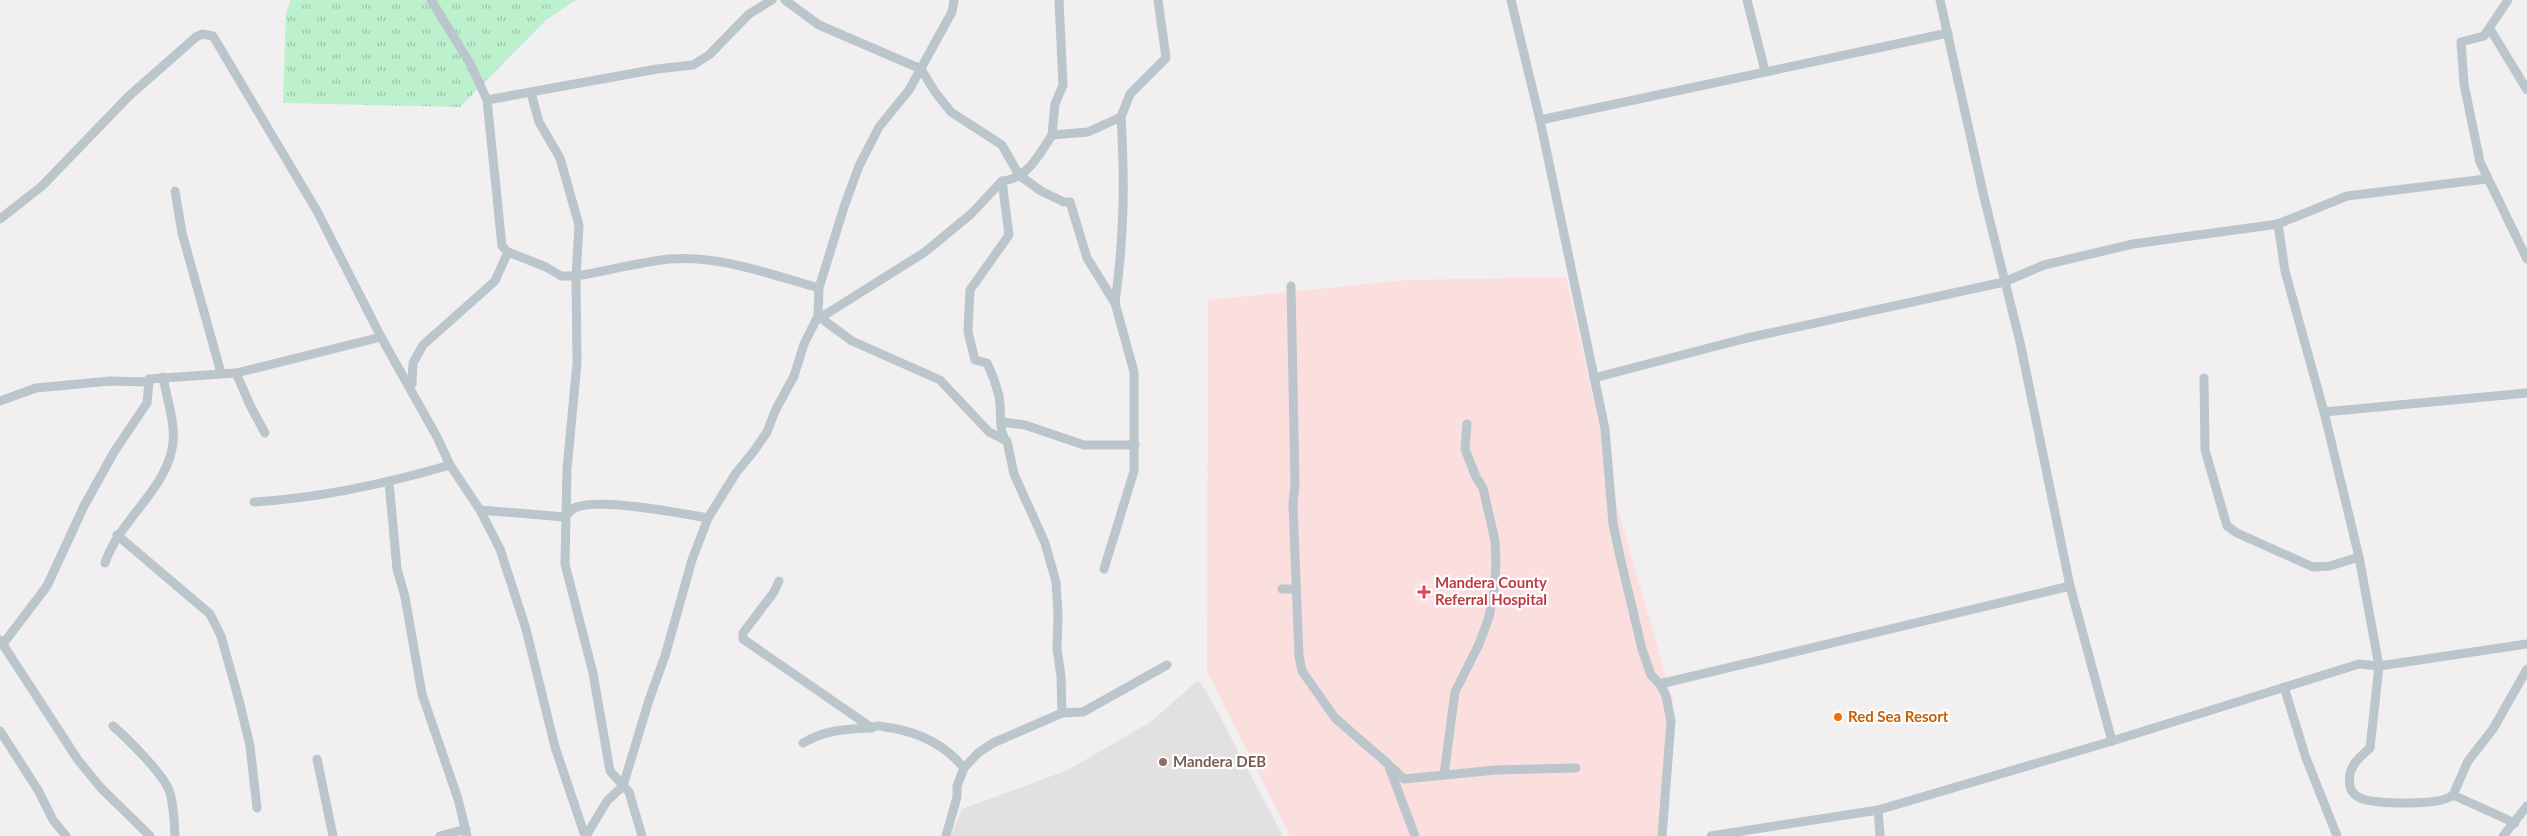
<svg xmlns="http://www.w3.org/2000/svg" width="2527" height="836" viewBox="0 0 2527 836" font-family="Lato,sans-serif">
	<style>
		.education { fill: #e2e0e1 }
		.medical { fill: #fbdfdf }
		.grass { fill: url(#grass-tufts) }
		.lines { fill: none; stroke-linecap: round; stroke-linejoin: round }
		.street { stroke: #bac5cc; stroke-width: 9 }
		.health-dot { fill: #e0444e; stroke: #fff; stroke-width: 2 }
		.food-dot { fill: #e8710a; stroke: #fff; stroke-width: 2 }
		.education-dot { fill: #8d6e63; stroke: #fff; stroke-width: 2 }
		.labels { text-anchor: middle; stroke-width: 4.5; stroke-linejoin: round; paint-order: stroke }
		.health-label { font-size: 15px; font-weight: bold; fill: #be3a42; stroke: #fff; text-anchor: start }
		.food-label { font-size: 15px; font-weight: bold; fill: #c56008; stroke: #fff; text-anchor: start }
		.education-label { font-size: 15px; font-weight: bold; fill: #785e54; stroke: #fff; text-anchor: start }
	</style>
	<defs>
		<pattern id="grass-tufts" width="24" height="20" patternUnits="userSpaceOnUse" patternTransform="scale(1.25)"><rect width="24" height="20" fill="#bdf0cd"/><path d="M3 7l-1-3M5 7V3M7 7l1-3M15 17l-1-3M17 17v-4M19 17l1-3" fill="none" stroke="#9bc5aa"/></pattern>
	</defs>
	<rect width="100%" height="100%" fill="#f1efef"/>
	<path class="education" d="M1198,680L1208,694L1283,836H951L962,809L1068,770L1152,721Z"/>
	<path class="medical" d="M1566,277L1619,513L1673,701L1660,836H1290L1207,671L1208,300L1406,280Z"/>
	<path class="grass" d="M291,0H576L546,20L460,107L283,103L286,12Z"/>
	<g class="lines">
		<g class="street">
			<path d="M431,0L471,65L487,100L502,246L508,252L546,267L561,276H576C607,271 639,262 670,259C720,255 772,275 819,288"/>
			<path d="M785,0L819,25L921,69L935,92L951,112L1002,145L1019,175L1041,191L1064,202H1070L1087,258L1115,303L1134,372V471L1104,569"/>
			<path d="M1511,0L1540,120L1605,429L1613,524L1621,561L1642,649L1651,675L1660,684L1666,696L1671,721L1662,836"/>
			<path d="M1747,0L1765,71"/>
			<path d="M1940,0L1984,197L2020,342L2070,586L2112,741"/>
			<path d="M2508,0L2484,36L2461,42L2464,84L2480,162L2527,259"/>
			<path d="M2490,29L2527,90"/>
			<path d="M531,93L539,122L560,158L579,225L576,276L577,363L567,469L565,564L593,673L610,771L629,792L642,836"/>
			<path d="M487,100L657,69L693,65L709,55L749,14L772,0"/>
			<path d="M1540,120L1948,33"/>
			<path d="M1052,135L1055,104L1063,85L1059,0"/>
			<path d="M1002,181L1009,235L970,290L968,332L975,360L987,363C992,373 996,385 999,396C1002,410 998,430 1006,441"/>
			<path d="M175,191L182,233L221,373"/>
			<path d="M0,219L42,186L129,96L196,37L202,34L213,36L317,211L381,337L437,437L450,465L480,510L500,549L526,629L555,747L585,836"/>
			<path d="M2278,224L2285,271L2324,412L2359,557L2379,666L2370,748C2356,760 2345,770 2351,790C2354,794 2358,798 2363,799C2379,804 2441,806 2453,795L2515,823"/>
			<path d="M1291,286L1295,483L1293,505L1299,656L1302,671L1335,718L1388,764L1415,836"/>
			<path d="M1115,303C1124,238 1125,182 1121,117"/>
			<path d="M818,316L852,341L940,380L989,432L1007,441L1014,474L1045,543L1056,582L1058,615L1057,649L1061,676L1062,713"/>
			<path d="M820,318L925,252L971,214L1002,181C1027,179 1040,154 1052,135L1088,132L1121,117L1130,94L1166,58L1158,0"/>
			<path d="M236,373L250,405L265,433"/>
			<path d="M1594,378L1747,338L2004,282L2044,265L2133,244L2278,224L2347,196L2486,179"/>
			<path d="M2204,378L2205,450L2227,526L2237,533L2313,567L2330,566L2359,557"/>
			<path d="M412,384L413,363L423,345L495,281L508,252"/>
			<path d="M0,401L36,388L110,381L149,382V379L236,373L381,337"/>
			<path d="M2324,412L2527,393"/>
			<path d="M1002,422L1025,425L1084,445H1135"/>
			<path d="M389,482L397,569L405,597L422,694L458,799L467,836"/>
			<path d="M254,502C321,498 385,484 450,465"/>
			<path d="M480,510L565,517C569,513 572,508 577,507C602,498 680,513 708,518"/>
			<path d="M117,535L210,614L221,636L240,704L250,746L257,808"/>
			<path d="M105,563C119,521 164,491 172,449C177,427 167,400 163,377"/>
			<path d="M779,581L774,592L743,633V639L872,728"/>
			<path d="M1282,589H1296"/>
			<path d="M0,640L78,760L101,788L150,836"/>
			<path d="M3,644L47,586L84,506L114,452L147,403L149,382"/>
			<path d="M1660,684L2070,586"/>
			<path d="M2284,687L2306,758L2337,836"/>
			<path d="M113,726C127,738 163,774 169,790C174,804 174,821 175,836"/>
			<path d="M0,731L38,790L53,820L66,836"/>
			<path d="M803,743C825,730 845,729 870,728C872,728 874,726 877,726C880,725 887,728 892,728C921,733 945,745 964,768"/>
			<path d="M317,759L333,836"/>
			<path d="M1390,766L1404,779L1496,770L1576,768"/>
			<path d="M1444,775L1455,692L1479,644L1489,617L1494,591L1496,563L1495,541L1483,488L1476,477L1465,449L1467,424"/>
			<path d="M2453,795L2468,761L2493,729L2527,669"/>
			<path d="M1878,810L1880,836"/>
			<path d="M440,836L466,829"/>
			<path d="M586,836L607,801L623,786L649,700L665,656L692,560L708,518L736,473L754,451L767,432L775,411L794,376L804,344L818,316L819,288L844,207L859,166L879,127L909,90L952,12L954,0"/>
			<path d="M946,836L957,797V786L964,768L978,753L993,743L1062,713L1083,712L1167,665"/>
			<path d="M1711,836L1878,810L2112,741L2359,664L2379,666L2527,644"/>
			<path d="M2503,836L2527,806"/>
		</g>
	</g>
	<path class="health-dot" d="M1421.5 584.5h5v5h5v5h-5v5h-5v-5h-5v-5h5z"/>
	<circle class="food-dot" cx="1838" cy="717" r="5"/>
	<circle class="education-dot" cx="1163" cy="762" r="5"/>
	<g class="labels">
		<g class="health-label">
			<text x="1435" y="588">Mandera County<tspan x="1435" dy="17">Referral Hospital</tspan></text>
		</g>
		<g class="food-label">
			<text x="1848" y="722">Red Sea Resort</text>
		</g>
		<g class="education-label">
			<text x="1173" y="767">Mandera DEB</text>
		</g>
	</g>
</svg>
